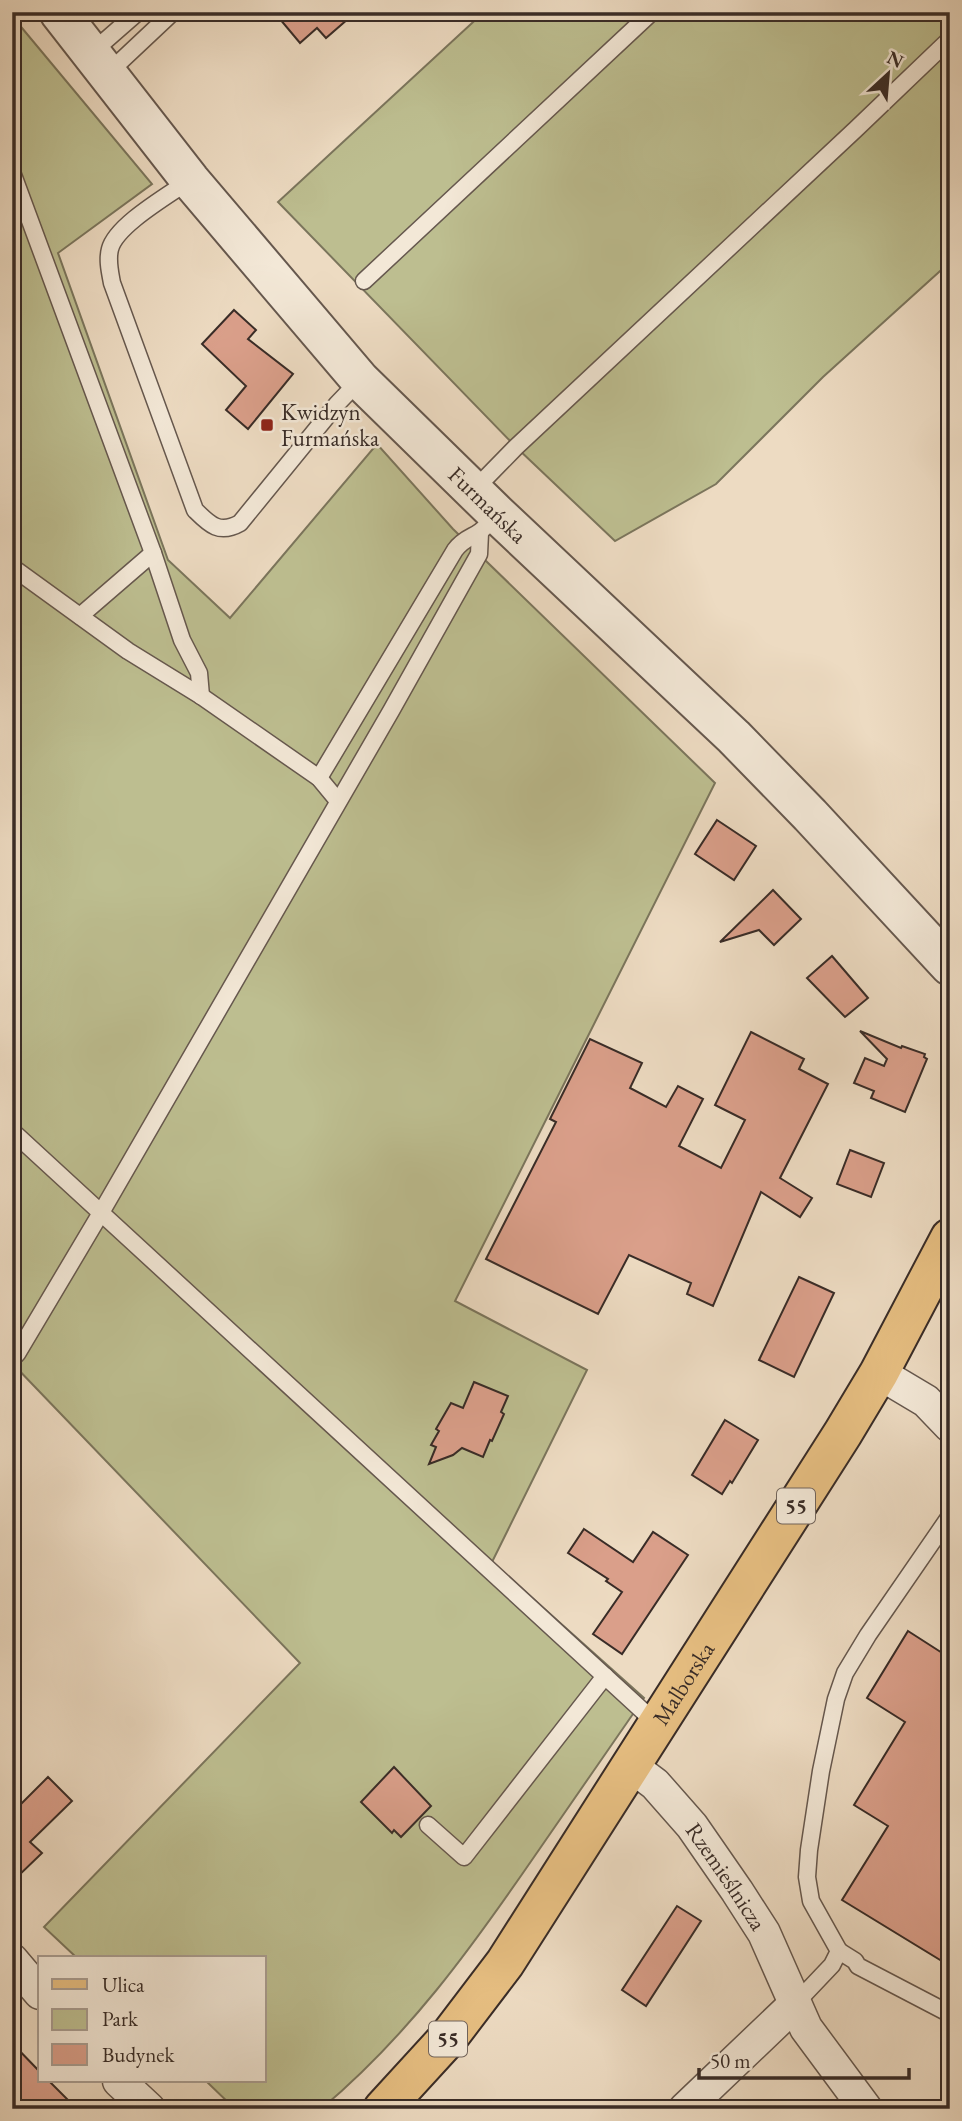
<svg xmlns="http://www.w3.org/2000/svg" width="962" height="2121" viewBox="0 0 962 2121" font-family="'EB Garamond',serif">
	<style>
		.green { fill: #bdbe90; stroke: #7b755c; stroke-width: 2 }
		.building { fill: #da9f8a; stroke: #392c27; stroke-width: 2 }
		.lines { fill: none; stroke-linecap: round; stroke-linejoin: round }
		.service-casing { stroke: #66584e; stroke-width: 19 }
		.minor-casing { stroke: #66584e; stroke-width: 35 }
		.tertiary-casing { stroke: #66584e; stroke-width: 42 }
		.primary-casing { stroke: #392c27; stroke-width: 42 }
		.service { stroke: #f3e8d7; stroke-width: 16 }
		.minor { stroke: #f3e8d7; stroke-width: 32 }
		.tertiary { stroke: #f3e8d7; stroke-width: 38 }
		.primary { stroke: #e6be81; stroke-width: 38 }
		.poi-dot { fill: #8f2418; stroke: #f3e8d7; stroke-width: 2.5 }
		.labels { text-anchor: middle; stroke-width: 5; stroke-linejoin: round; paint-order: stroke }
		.shield { fill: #f3e8d7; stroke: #71645c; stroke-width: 2 }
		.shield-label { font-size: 21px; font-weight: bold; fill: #392c27 }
		.poi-label { font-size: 23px; fill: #392c27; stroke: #f3e8d7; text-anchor: start }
		.street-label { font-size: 23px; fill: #392c27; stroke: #f3e8d7 }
	</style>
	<rect width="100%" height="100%" fill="#eddbc2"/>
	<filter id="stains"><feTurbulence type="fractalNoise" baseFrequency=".00286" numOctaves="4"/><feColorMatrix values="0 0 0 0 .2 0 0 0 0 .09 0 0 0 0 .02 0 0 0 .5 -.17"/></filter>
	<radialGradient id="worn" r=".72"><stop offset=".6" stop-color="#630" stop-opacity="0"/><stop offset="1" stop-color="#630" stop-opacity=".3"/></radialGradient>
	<g class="green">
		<path d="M484,12H950V262L823,377L716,484L615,541L516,447L278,202Z"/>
		<path d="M12,16L152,184L58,253L168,560L230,618L377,444L453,529L715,783L455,1301L587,1370L492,1562L644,1698C607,1751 571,1804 534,1857C470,1950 408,2036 321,2109H235L206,2081H264V1958H77L44,1927L300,1663L12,1363Z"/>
	</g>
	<g class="building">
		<path d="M274,12H356L326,38L317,28L300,43Z"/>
		<path d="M234,310L256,330L248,339L293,374L248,429L226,410L246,386L202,344Z"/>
		<path d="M717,820L756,846L734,880L695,854Z"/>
		<path d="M773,890L801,919L774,945L759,930L720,942Z"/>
		<path d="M832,956L868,998L845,1017L807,978Z"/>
		<path d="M860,1031L901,1048L902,1046L925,1054L924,1057L927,1059L905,1112L871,1098L874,1091L854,1083L865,1058L884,1066L887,1059Z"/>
		<path d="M751,1032L804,1059L799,1069L828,1084L780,1178L812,1198L800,1217L761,1192L713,1306L687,1294L691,1283L629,1255L598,1314L486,1259L556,1122L550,1119L590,1039L642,1063L630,1088L666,1107L678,1086L703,1099L679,1146L721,1168L745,1120L715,1105Z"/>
		<path d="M850,1150L884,1163L871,1197L837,1184Z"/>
		<path d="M799,1277L834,1293L794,1377L759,1360Z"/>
		<path d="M474,1382L508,1396L501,1412L504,1414L492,1441L490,1440L483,1457L462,1448L453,1455L429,1464L436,1447L431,1445L439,1431L436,1429L451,1403L463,1408Z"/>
		<path d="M725,1420L758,1440L732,1483L730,1481L722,1494L692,1475Z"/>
		<path d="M584,1529L633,1562L653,1532L688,1555L622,1654L593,1634L622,1592L606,1581L608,1579L568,1553Z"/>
		<path d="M908,1631L950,1658V1966L842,1900L888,1826L854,1805L905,1722L867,1698Z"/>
		<path d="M394,1767L431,1806L401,1837L394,1830L392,1833L361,1802Z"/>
		<path d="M48,1777L72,1801L30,1842L42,1853L12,1882V1813Z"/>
		<path d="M677,1906L701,1921L646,2006L622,1990Z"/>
		<path d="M12,2043L40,2072V2081H49L77,2109H12Z"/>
	</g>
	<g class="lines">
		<g class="service-casing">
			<g id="service">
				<path d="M90,54L138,12"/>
				<path d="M106,75L173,12"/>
				<path d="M12,172L153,553L182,640L199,673L201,696"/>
				<path d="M190,180C169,195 116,225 110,249C107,260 110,272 112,283L195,510C209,524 219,535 240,523L337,404L360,380"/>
				<path d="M364,281L652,12"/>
				<path d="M473,491L516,447L856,129L950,39"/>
				<path d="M12,567L128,651L201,696L319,778L338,801"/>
				<path d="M80,616L153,553"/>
				<path d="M319,778L455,550C466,535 476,538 486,526"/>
				<path d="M12,1131L657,1724"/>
				<path d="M17,1354L102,1211L391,711L479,554L480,533"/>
				<path d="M428,1825L464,1857L605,1676"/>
				<path d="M839,1951L855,1961L858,1966L950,2014"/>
				<path d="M794,2005L832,1965L839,1951L811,1901L807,1877L809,1850L821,1771L836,1699L845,1673L868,1635L950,1516"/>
			</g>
		</g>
		<g class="minor-casing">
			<g id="minor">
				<path d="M879,1373L926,1401L950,1426"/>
				<path id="s1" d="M631,1766L655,1784L692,1826L737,1891L764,1933L806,2028L866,2109"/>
				<path d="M12,1960L40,1993"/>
				<path d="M119,2081L149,2109"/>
				<path d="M685,2109L794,2005"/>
			</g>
		</g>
		<g class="tertiary-casing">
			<g id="tertiary">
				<path id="s2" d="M59,12L190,180L360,380L496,513L734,737L810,815L950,966"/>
			</g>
		</g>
		<g class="primary-casing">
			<g id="primary">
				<path id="s3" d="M383,2109L448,2038L505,1963L843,1433L879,1373L950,1238"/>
			</g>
		</g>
		<use href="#service" class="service"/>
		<use href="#minor" class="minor"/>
		<use href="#tertiary" class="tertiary"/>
		<use href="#primary" class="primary"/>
	</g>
	<rect class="poi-dot" x="260" y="418" width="14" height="14" rx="3.5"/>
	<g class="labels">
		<g class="shield">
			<rect x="777" y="1488.5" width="38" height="35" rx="5"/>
			<rect x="429" y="2021.5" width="38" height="35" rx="5"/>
		</g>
		<g class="shield-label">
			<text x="796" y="1513">55</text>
			<text x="448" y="2046">55</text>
		</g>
		<g class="poi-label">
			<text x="281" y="420">Kwidzyn<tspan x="281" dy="26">Furmańska</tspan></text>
		</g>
		<g class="street-label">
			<text dy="8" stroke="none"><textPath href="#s2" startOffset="654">Furmańska</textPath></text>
			<text dy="8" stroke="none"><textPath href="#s3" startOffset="522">Malborska</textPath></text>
			<text dy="8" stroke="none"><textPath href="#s1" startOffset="147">Rzemieślnicza</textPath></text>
		</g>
	</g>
	<rect width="962" height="2121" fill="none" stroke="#eddbc2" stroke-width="42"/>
	<rect x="14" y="14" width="934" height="2093" fill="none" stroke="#392c27" stroke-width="3.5"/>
	<rect x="21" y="21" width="920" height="2079" fill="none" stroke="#392c27" stroke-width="2"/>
	<rect x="38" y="1956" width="228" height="126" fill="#f3e8d7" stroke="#a99d91" stroke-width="2"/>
	<rect x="52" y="1979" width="35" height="10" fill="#e6be81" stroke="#a99d91" stroke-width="2"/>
	<text x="102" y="1992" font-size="21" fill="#392c27">Ulica</text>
	<rect x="52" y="2009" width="35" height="21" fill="#bdbe90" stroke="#a99d91" stroke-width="2"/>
	<text x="102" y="2026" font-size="21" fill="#392c27">Park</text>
	<rect x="52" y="2044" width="35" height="21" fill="#da9f8a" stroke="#a99d91" stroke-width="2"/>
	<text x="102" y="2062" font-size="21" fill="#392c27">Budynek</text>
	<g transform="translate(888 74) rotate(26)" stroke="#f3e8d7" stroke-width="5" paint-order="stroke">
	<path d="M0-5L12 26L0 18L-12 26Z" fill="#392c27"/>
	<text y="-10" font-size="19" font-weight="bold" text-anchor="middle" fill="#392c27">N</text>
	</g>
	<path d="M699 2068v10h210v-10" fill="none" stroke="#392c27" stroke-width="3.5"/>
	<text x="710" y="2068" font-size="21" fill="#392c27" stroke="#f3e8d7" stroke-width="5" paint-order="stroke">50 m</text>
	<rect width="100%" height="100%" filter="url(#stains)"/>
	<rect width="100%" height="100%" fill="url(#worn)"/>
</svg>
